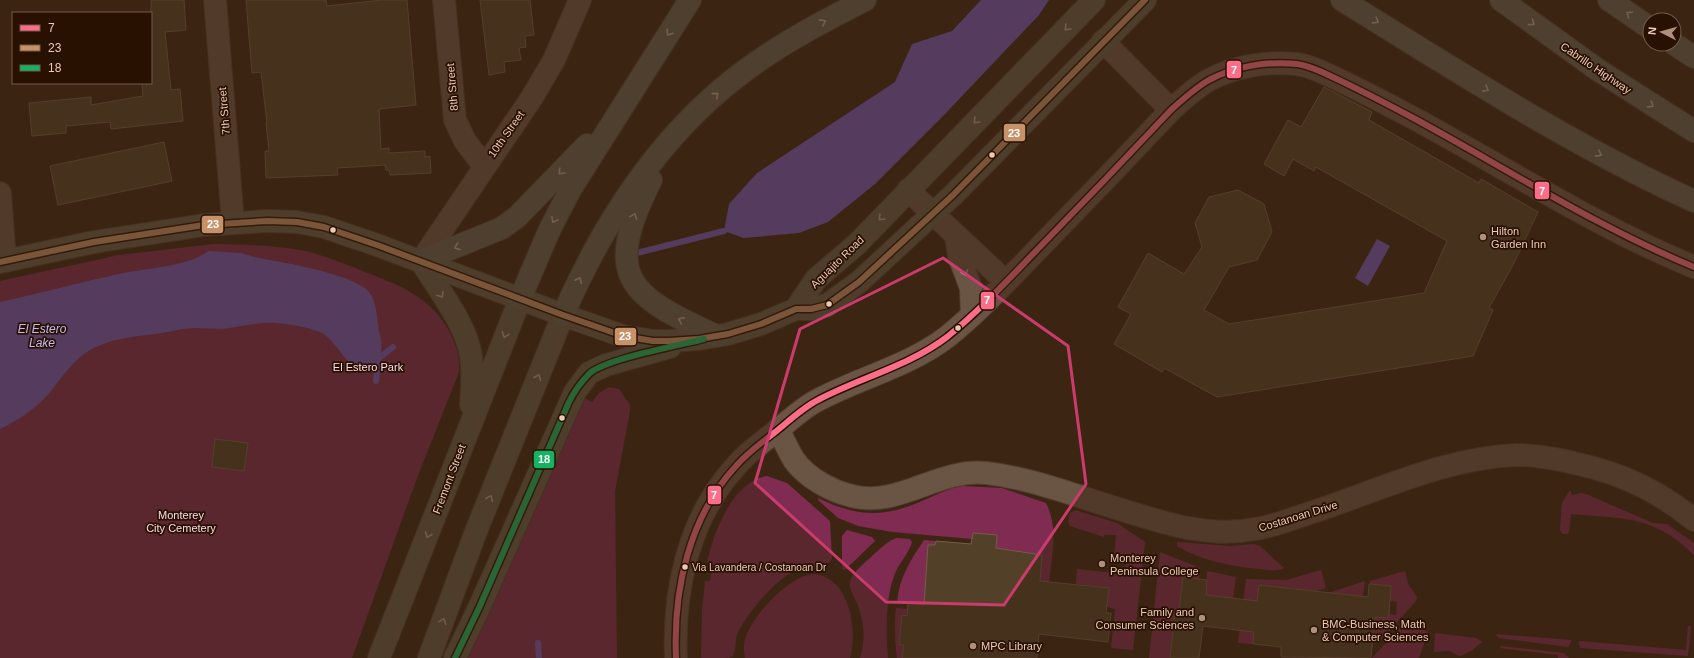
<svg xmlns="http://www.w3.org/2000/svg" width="1694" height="658" viewBox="0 0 1694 658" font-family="Arial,sans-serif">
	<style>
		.green { fill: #7f2b52 }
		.water { fill: #7457b9 }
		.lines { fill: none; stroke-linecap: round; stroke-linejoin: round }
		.stream { stroke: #7457b9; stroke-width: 6 }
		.building { fill: #534029; stroke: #735f4b }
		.minor-casing { stroke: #533f31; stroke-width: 24 }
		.major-casing { stroke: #533f31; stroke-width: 24 }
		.highway-casing { stroke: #533f31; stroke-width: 24 }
		.minor { stroke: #6a5545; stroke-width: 22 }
		.major { stroke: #665b4d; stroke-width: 22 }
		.highway { stroke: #646053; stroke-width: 22 }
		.bus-1-casing { stroke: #291102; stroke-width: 9 }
		.bus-2-casing { stroke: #291102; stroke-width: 9 }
		.bus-3-casing { stroke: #291102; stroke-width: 9 }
		.bus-1 { stroke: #fb6d88; stroke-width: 6 }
		.bus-2 { stroke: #c7916a; stroke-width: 6 }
		.bus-3 { stroke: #13b361; stroke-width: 6 }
		.oneway { stroke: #bda593 }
		.oneway2 { stroke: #b79e8b }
		.oneway3 { stroke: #b99b88 }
		.marked { fill: none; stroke: #cb3c6d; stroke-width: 3; stroke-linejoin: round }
		.bus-dot { fill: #edcab5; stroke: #291102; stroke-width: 1.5 }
		.poi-dot { fill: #af907c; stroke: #291102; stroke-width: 1.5 }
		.labels { text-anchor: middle; stroke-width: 3.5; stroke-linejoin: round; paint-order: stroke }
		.bus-label { font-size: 10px; fill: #edcab5; stroke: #291102; text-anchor: start }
		.street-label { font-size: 11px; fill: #edcab5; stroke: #291102 }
		.poi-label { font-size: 11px; fill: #edcab5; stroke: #291102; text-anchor: start }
		.park-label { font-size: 11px; fill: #fadae6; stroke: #291102 }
		.water-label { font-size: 12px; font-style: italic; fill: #c4b9f1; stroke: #291102 }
		.line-badge { stroke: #291102; stroke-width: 1.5 }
		.badge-label { font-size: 11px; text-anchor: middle; font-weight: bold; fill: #fff }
	</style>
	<rect width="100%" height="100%" fill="#3c2512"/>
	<g class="green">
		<path d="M214,244C245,245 275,245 305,251C326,256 345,264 365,272C401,286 429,296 449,331C456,344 460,357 459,372L417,478L352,658H0V281L119,255Z"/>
		<path d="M609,387L619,389L630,405V411L615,491L617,658H465L582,397L592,402L599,393Z"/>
		<path d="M767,476L787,483L830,521L832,559C824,571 804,565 792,572C771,585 750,610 738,632C734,640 737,648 733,656L727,658H701L702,610L705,581H710L713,564L707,563C713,533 733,481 767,476Z"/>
		<path d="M963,486L1002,488L1046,503C1059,528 1052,555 1049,582L1040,581L1042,555L996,548L997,535L973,533L972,539L892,532L858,526L838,518L818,500V498C857,517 883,518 922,501C936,495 948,488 963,486Z"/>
		<path d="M1570,490L1572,495L1581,493L1586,494L1653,523L1667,524L1694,543V555C1654,515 1624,519 1571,514L1569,532L1568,534H1563L1560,530L1562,503Z"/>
		<path d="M1075,510L1117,523L1145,542L1133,650L1111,648L1115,609L1107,607L1109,588L1076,584L1077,569L1125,574L1126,558L1114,557L1116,535H1104V537L1070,526L1068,521L1070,513Z"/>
		<path d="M847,530L872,537L875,541L845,570L842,569V536Z"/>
		<path d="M897,538L910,539L912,542C911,549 900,563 896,571C885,597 886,631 888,658H860C866,640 864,620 857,603C854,596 849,590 850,582C852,572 865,563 872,556C880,549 887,541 897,538Z"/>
		<path d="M924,540L936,541L935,545H928L924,605L897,602C899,578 911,559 924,540Z"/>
		<path d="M1177,542L1230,546L1254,544L1260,546L1284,568C1278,572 1267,570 1259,569C1230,566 1202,561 1177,546Z"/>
		<path d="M1160,552L1200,568L1199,579L1183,577L1179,611H1175L1170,658H1149Z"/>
		<path d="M1321,570L1326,588L1316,591L1259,585L1253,644L1238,643L1246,579L1286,580Z"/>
		<path d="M1207,571L1236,577L1233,599L1206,595Z"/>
		<path d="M1405,571L1408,584L1417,597L1416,601L1379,642H1373L1375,617L1388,614L1396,615L1397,602L1390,601L1391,586L1369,584L1370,581Z"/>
		<path d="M812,574C849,575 858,629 850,658H745C744,652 743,646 745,639C752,616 787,578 812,574Z"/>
		<path d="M1365,581L1363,596L1328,593Z"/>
		<path d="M896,608L908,609L907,616L902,615L899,644L904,645L902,658H897C895,641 894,625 896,608Z"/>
		<path d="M1407,620L1428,632L1419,658H1372Z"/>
		<path d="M1688,626H1691L1688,656L1580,648L1579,641L1686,650Z"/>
		<path d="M1435,633L1476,638L1482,642L1471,651L1460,656L1449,651L1434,652Z"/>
		<path d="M1495,634L1572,640L1568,647L1499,638Z"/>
		<path d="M1501,646L1564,653L1569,658H1558V655L1500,648Z"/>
	</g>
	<g class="water">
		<path d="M981,0H1049L1039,15L944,115L875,184L828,222L799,233L744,238L724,231L729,204L757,173L895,82L912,44L952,31Z"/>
		<path d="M1377,239L1390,246L1368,286L1355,278Z"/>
		<path d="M208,251C219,252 230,252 241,253C246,254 250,256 254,257C279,262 353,273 369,292C377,301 377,320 379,331C382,341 384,358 374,365C350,380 339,342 322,333C308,327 291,324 276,323C257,322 240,327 222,329C213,329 204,328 195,328C184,328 173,331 162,333C134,337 102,338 79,358C65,370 55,388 42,401C30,412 15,422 0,429V302C41,293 82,282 123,273C147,268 188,267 208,251Z"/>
	</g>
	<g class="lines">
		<g class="stream">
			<path d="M633,254L724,231"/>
			<path d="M376,381L378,359L393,347"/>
			<path d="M538,643L539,658"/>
		</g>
	</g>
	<g class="building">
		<path d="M151,0H184L186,30L165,32L171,90L180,89L183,121L111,129L110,122L66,126V133L32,136L29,103L91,97V105L143,96L142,83H151Z"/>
		<path d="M246,0H326L327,6L382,0H407L416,105L379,109L381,149L389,148V153L425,151V157L430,156L431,173L390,175L389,170H386L385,165L337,168L338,175L266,178L265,151H269L266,123H267L261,72L252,73Z"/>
		<path d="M480,0H530L534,35L525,36L526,47L519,48L521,60L504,62L505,72L489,75Z"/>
		<path d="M1324,87L1372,112L1369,120L1479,183L1481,179L1538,212L1513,265L1489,308L1493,310L1473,356L1217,397L1164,368L1162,372L1114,344L1131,314L1118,307L1148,253L1184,274L1202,247L1195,223L1209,197L1238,190L1264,204L1272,232L1257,260L1229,267L1204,310L1229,324L1424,293L1447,241L1316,167L1314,171L1293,159L1284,176L1264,164L1288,120L1301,127Z"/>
		<path d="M164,142L172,181L58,205L50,166Z"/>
		<path d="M215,439L248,443L244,471L212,467Z"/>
		<path d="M973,533L997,535L996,548L1042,555L1040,581L1109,588L1106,613H1111L1108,642L1039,634L1037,658H902L904,645H899L902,615L907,616L908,603L924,605L928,545H935L936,541L971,544Z"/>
		<path d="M1183,577L1207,580L1206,595L1257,601L1259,585L1368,597L1369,584L1391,586L1389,615L1387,618L1375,617L1371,658L1281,657V647L1253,644L1254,632L1203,626L1199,658H1170L1175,611H1179Z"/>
	</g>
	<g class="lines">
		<g class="minor-casing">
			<g id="minor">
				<path d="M215,0L233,222"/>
				<path d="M444,0L455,120L465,141L484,166"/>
				<path d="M1103,41L1171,110"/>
				<path d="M908,190L1006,282"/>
				<path d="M0,193L5,261"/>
				<path d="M956,235L959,256L971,288L972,315"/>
				<path d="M421,261L531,99L554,60L580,0"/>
				<path d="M778,429C783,439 788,450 794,460C807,478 831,491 852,496C899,508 938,468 986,473C1031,478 1076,496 1119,509C1164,523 1207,538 1255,529C1276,526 1296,517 1316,511C1382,489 1446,458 1516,455C1542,455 1569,461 1594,468C1631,478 1664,495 1694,520"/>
				<path d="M676,658C673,590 689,517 736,466C747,453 761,443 774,433C788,422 802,408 818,400C859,378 909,366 947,337C978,312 1006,282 1034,253C1080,206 1126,158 1171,110C1183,99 1195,88 1209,80C1235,66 1268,61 1297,64C1312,66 1326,74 1339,80C1366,93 1391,106 1417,120C1509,170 1597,227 1694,267"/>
			</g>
		</g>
		<g class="major-casing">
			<g id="major">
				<path d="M421,261C436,286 462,319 469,347C474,365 472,386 471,405"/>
				<path d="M0,262L94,242L204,225L267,221L297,222L324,227L377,245L563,315L623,336L653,341H669L699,339L728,334L761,324L796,309H811L827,305L859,282L953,195L1145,0"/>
				<path d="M796,309L816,279L857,244L1094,0"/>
				<path d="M379,658L520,299"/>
				<path d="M429,658L475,534L563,315"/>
				<path d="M455,658L479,608L575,392L589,373L606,365L670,347"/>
			</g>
		</g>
		<g class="highway-casing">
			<g id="highway">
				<path d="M1342,0C1457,71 1571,145 1694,201"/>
				<path d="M1501,0L1598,70L1694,131"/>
				<path d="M1609,0L1650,28"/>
				<path d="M1674,44L1694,57"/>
				<path d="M651,180C603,276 626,295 717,336"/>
				<path d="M421,261L502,228L517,217L587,145"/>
				<path d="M520,299L549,231L570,190L690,0"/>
				<path d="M563,315C606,216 667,124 757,62C791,38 828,19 865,0"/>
			</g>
		</g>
		<use href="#minor" class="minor"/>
		<use href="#major" class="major"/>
		<use href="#highway" class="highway"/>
		<g class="bus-1-casing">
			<path id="bus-1" d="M676,658C673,590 689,517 736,466C747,453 761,443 774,433C788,422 802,408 818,400C859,378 909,366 947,337C978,312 1006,282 1034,253C1080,206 1126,158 1171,110C1183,99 1195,88 1209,80C1235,66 1268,61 1297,64C1312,66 1326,74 1339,80C1366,93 1391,106 1417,120C1509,170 1597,227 1694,267"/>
		</g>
		<g class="bus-2-casing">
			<path id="bus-2" d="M0,262L94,242L204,225L267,221L297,222L324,227L377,245L563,315L623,336L653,341H669L699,339L728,334L761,324L796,309H811L827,305L859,282L953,195L1145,0"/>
		</g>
		<g class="bus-3-casing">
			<path id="bus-3" d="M455,658L479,608L569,402C574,392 581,382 589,374C604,359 681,345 704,339"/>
		</g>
		<use href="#bus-1" class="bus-1"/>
		<use href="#bus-2" class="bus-2"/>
		<use href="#bus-3" class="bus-3"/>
	</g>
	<defs><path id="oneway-chevron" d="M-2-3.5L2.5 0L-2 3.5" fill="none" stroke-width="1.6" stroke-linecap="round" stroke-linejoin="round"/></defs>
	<g class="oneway">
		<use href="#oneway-chevron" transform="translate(1629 14) rotate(-146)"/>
		<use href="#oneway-chevron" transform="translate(1376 21) rotate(32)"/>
		<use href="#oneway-chevron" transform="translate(823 22) rotate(-28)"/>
		<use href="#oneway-chevron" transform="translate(1532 23) rotate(36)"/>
		<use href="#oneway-chevron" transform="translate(669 33) rotate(123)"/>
		<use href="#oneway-chevron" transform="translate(1486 89) rotate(31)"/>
		<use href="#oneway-chevron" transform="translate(716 95) rotate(-41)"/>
		<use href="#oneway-chevron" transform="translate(1651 105) rotate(32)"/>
		<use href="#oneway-chevron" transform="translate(1599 154) rotate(28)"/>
		<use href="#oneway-chevron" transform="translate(561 172) rotate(134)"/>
		<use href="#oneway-chevron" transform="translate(634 216) rotate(-69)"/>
		<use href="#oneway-chevron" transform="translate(554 220) rotate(116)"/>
		<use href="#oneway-chevron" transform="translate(457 247) rotate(159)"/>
		<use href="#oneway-chevron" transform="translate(579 280) rotate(-64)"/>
		<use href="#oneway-chevron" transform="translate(681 320) rotate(-154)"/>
	</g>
	<g class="oneway2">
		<use href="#oneway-chevron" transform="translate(1067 28) rotate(134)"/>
		<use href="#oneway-chevron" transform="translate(976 121) rotate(134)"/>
		<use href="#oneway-chevron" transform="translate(881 218) rotate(134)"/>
		<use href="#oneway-chevron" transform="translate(441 295) rotate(58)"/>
		<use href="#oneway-chevron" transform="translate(505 335) rotate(111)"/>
		<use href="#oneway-chevron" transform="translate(538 377) rotate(-68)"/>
		<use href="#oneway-chevron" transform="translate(490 498) rotate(-68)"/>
		<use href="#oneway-chevron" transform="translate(428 535) rotate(112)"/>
		<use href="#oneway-chevron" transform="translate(443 621) rotate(-70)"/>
	</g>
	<use class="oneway3" href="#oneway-chevron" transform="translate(965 273) rotate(69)"/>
	<path d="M0 0H1694V658H0ZM943,258L1068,346L1086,484L1004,605L886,602L755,483L800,329Z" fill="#3c2512" fill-opacity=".55" fill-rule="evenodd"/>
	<path class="marked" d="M943,258L1068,346L1086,484L1004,605L886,602L755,483L800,329Z"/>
	<g class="bus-dot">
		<circle cx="992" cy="155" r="3.5"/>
		<circle cx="333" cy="230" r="3.5"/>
		<circle cx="829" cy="304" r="3.5"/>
		<circle cx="958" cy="328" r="3.5"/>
		<circle cx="562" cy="418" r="3.5"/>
		<circle cx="685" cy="567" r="3.5"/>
	</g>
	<g class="poi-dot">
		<circle cx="1483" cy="237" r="4"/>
		<circle cx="1102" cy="564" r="4"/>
		<circle cx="1202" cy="618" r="4"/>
		<circle cx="1314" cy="630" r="4"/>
		<circle cx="973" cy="646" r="4"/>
	</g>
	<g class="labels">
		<g class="bus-label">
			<text x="692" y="571">Via Lavandera / Costanoan Dr</text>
		</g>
		<g class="street-label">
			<text transform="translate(1596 68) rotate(34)" y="4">Cabrillo Highway</text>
			<text transform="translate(452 87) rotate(-95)" y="4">8th Street</text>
			<text transform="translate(224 111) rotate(-95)" y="4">7th Street</text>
			<text transform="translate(506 134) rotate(-55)" y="4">10th Street</text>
			<text transform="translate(837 262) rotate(-44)" y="4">Aguajito Road</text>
			<text transform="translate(449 479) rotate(-69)" y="4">Fremont Street</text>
			<text transform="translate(1298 516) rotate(-17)" y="4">Costanoan Drive</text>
		</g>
		<g class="poi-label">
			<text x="1491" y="235">Hilton<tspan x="1491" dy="13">Garden Inn</tspan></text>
			<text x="1110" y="562">Monterey<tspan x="1110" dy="13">Peninsula College</tspan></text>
			<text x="1194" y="616" text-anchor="end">Family and<tspan x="1194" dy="13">Consumer Sciences</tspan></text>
			<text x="1322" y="628">BMC-Business, Math<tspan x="1322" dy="13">&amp; Computer Sciences</tspan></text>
			<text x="981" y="650">MPC Library</text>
		</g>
		<g class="park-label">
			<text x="368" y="371">El Estero Park</text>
			<text x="181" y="519">Monterey<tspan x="181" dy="13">City Cemetery</tspan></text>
		</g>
		<g class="water-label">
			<text x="42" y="333">El Estero<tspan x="42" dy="14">Lake</tspan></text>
		</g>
	</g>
	<g class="line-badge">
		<rect x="1226" y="60" width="16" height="19" rx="4" fill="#fb6d88"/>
		<rect x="1003" y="123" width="23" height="19" rx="4" fill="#c7916a"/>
		<rect x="1534" y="181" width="16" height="19" rx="4" fill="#fb6d88"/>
		<rect x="201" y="215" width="23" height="19" rx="4" fill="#c7916a"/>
		<rect x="980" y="291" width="15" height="19" rx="4" fill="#fb6d88"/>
		<rect x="614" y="327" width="23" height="19" rx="4" fill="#c7916a"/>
		<rect x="533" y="450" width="22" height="19" rx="4" fill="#13b361"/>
		<rect x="707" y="485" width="15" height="20" rx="4" fill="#fb6d88"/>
	</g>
	<g class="badge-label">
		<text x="1234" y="74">7</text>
		<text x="1014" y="137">23</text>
		<text x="1542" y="195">7</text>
		<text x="213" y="228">23</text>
		<text x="987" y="304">7</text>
		<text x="625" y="340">23</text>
		<text x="544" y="463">18</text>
		<text x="714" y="499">7</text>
	</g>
	<rect x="12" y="12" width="140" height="72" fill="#291102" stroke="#775b4a"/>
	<rect x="20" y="25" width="20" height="6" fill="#fb6d88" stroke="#775b4a"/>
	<text x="48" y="32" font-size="12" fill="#edcab5">7</text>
	<rect x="20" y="45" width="20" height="6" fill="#c7916a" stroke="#775b4a"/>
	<text x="48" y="52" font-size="12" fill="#edcab5">23</text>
	<rect x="20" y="65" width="20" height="6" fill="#13b361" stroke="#775b4a"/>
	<text x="48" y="72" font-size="12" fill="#edcab5">18</text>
	<g transform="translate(1662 32) rotate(276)"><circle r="19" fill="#291102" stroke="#775b4a"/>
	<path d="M0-3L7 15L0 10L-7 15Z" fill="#af907c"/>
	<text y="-6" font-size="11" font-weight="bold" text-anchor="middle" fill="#edcab5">N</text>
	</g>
</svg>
